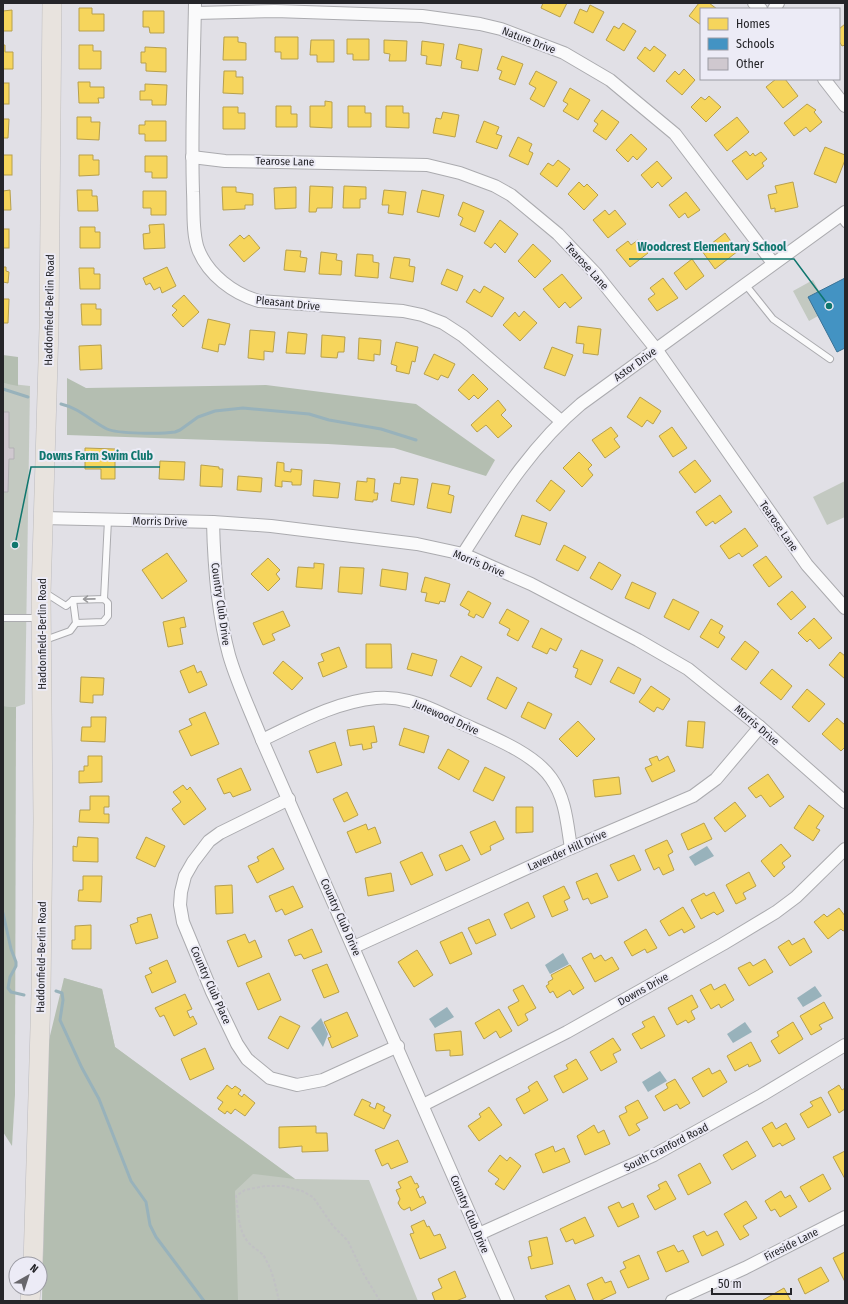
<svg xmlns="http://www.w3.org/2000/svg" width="848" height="1304" viewBox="0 0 848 1304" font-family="'Fira Sans Condensed',sans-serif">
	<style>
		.green { fill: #c3c9c1 }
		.forest { fill: #b4beb1 }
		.water { fill: #98b2bb }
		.homes { fill: #f6d55c; stroke: #b7a04d }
		.schools { fill: #4393c3; stroke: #3a7295 }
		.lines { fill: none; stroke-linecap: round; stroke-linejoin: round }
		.stream { stroke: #98b2bb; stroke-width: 3 }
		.building { fill: #cfc8cf; stroke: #b3b1b5 }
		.service-casing { stroke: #ababaf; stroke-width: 8 }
		.minor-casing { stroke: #ababaf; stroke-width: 14 }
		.primary-casing { stroke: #bdbcbf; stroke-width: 20 }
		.path { stroke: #c1c1c4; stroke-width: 2; stroke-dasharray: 3 2; stroke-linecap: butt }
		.service { stroke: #fafafb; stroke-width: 6 }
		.minor { stroke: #fafafb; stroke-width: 12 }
		.primary { stroke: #e8e3de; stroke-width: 19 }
		.oneway { stroke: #9a9a9c }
		.labels { text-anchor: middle; stroke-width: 4; stroke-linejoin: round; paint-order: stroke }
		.street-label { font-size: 11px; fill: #252529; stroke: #ecebf6 }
		.leader { fill: none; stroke: #0f766e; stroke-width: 1.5 }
		.callout-dot { fill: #0f766e; stroke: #ecebf6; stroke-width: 1.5 }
		.callout-label { font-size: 12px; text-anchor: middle; font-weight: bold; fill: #0f766e; stroke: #ecebf6; stroke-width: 4; stroke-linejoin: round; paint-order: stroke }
	</style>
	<rect width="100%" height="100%" fill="#e1e0e6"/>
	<g class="green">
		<path d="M813,280L819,291L808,297L818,316L809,321L793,291Z"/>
		<path d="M3,383L30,386L25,704L16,707L3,706Z"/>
		<path d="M845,481V517L827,525L813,497Z"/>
		<path d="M64,978L102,989L115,1047L295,1179L369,1180L418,1301H42Z"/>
	</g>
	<g class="forest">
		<path d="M3,355L18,357V386L3,383Z"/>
		<path d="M67,378L86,388L266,385L416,404L495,460L486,476L394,448L328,444L67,435Z"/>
		<path d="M3,706L16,707L15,1095L12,1146L3,1132Z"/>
		<path d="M64,978L102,989L115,1047L295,1179L253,1174L235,1191L238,1301H42L48,1044Z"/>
	</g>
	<g class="water">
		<path d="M707,846L714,856L695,866L689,857Z"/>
		<path d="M563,953L569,964L550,974L545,965Z"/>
		<path d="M815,986L822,996L803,1007L797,998Z"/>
		<path d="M447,1007L454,1017L435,1028L429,1019Z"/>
		<path d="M321,1018L328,1034L323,1047L311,1028Z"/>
		<path d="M745,1022L752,1032L733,1043L727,1034Z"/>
		<path d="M660,1071L667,1081L648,1092L642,1082Z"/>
	</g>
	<g class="homes">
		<path d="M543,3H567L560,17L541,8Z"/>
		<path d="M699,3H709L717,9H701V25L689,16Z"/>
		<path d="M590,5L604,12L593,33L574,23L580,9L587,12Z"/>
		<path d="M79,8H92V14H104V31H79Z"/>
		<path d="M12,10V31H3V11Z"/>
		<path d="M143,11H164V33H150L149,27H143Z"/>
		<path d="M623,23L636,31L624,51L606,40L614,26L619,29Z"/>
		<path d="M845,24V45L842,46L839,41V29Z"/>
		<path d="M224,37H238V42L246,43V60H223Z"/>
		<path d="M275,37H298V59H281V52H275Z"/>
		<path d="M347,39H369V60H353V54H347Z"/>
		<path d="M311,40H334V62H317V55H310Z"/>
		<path d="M384,40L407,41L406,61H389L390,54L384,53Z"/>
		<path d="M422,41L444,44L441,66L426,64L427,56L421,55Z"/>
		<path d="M459,44L482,49L478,71L461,68L462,61L456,59Z"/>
		<path d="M3,45H5V52H13V69H3Z"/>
		<path d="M79,45H93V51H101V69H79Z"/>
		<path d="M654,46L666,55L654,72L637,58L645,47L650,51Z"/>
		<path d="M145,47L166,48V72L146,71V63H141V52H145Z"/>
		<path d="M502,56L523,64L515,85L499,79L502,71L497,69Z"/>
		<path d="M684,69L695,80L682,95L666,81L675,71L679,75Z"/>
		<path d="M224,71H236V77H243V94L223,93Z"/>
		<path d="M536,71L557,82L544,107L530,99L536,88L529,84Z"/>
		<path d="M776,79H785L798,96L783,108L766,87Z"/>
		<path d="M78,82H90V87H104V98H98L99,103H79Z"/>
		<rect x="3" y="83" width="6" height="21"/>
		<path d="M145,84L167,85L166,105H152V100H140V91H145Z"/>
		<path d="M570,88L590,100L578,120L563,111L568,104L563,101Z"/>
		<path d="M709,96L721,107L706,122L691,107L701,97L705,100Z"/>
		<path d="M325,101L332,102V128L310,127V106H325Z"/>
		<path d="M807,104L816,110L814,112L822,122L810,132L806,127L794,136L784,123Z"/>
		<path d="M276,106H291V114H297V127H276Z"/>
		<path d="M348,106H365V113H371V127H348Z"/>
		<path d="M386,106H403V113H409V128L386,127Z"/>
		<path d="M223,107H238V113H245V129H223Z"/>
		<path d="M602,110L619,122L606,140L593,131L598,124L594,121Z"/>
		<path d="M443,112L459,115L455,137L433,133L436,118L441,119Z"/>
		<path d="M77,117H91V122H100L99,140L77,139Z"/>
		<path d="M737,117L749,132L727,151L714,135Z"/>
		<path d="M3,119H9L8,138H3Z"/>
		<path d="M145,121H166V141H145V134H139V125H145Z"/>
		<path d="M484,121L499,127L496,134L502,136L497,149L476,142Z"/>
		<path d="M631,134L647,149L637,160L633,156L628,162L616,150Z"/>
		<path d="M518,137L532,144L529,151L533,153L528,165L509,156Z"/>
		<path d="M825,147L845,155V160L836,183L814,174Z"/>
		<path d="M746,151L750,156L753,153L755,156L761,152L767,159L762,163L764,166L747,180L732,161Z"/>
		<rect x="3" y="155" width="9" height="20"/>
		<path d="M79,155H93V160H99V175L79,176Z"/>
		<path d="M145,156H167V178H152V172H145Z"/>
		<path d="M558,160L570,169L557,187L540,174L548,163L553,166Z"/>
		<path d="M657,161L672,178L662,187L658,182L652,188L641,175Z"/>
		<path d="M579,182L584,187L587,184L598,195L584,210L568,194Z"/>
		<path d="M793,182L798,207L775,212V208L771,209L768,195L777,193L775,186Z"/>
		<path d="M310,186L333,187L332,208H317L316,212H309Z"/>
		<path d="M344,186L366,187V199H360V208H343Z"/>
		<path d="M222,187H236V192L253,194V205H245V209L223,210Z"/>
		<path d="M296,187V208L275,209L274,188Z"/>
		<path d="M10,190L11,210H3V191Z"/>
		<path d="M77,190H92V196H97L98,211H78Z"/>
		<path d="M384,190L406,192L403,215L388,213L389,205H382Z"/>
		<path d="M422,190L444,195L439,217L417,212Z"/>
		<path d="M143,191H166V215H151V208H143Z"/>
		<path d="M686,192L700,210L688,218L685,213L679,218L669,205Z"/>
		<path d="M463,202L484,211L475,232L460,225L463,218L458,215Z"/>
		<path d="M605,210L609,215L615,210L626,224L608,238L593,220Z"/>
		<path d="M500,220L518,234L505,253L495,243L491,248L484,243Z"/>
		<path d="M164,224L165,248L144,249L143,234L150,233L149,225Z"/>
		<path d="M80,227H95V232H100V248H80Z"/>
		<rect x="3" y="229" width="6" height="19"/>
		<path d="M725,233L738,251L715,269L702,251Z"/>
		<path d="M240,235L244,239L249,235L260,248L244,262L229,245Z"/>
		<path d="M638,240L648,253L630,267L616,250L628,241L631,245Z"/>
		<path d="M533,244L551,261L535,278L518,261Z"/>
		<path d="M286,250L301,251L300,257L307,258L305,272L284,270Z"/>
		<path d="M321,252L337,254L336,260L342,261L341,275L319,274Z"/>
		<path d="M357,254L373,255V262L379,263L378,278L355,276Z"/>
		<path d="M394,257L410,259L409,266L415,267L413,282L390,278Z"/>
		<path d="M692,259L704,276L686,290L674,273Z"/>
		<path d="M3,267H6V271L9,272L8,283L3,282Z"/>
		<path d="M167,267L176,286L162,293L160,287L154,290L150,283L146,285L143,278Z"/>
		<path d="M79,268H94V274H100V289H80Z"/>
		<path d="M447,269L463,276L457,291L441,284Z"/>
		<path d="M562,274L582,298L570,308L565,302L559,308L543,289Z"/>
		<path d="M663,278L678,298L657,311L648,299L655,294L650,288Z"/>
		<path d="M484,286L504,298L492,317L466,302L474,289L480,293Z"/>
		<path d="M184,295L199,312L183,327L172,315L177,310L172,306Z"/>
		<path d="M3,299H9L8,323H3Z"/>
		<path d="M81,304H96V309H101V325H82Z"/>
		<path d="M524,311L537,323L520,341L503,325L515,312L519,317Z"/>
		<path d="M208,319L230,324L225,345L219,344L218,352L202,348Z"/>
		<path d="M578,326L601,329L598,355L583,353L584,344L576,343Z"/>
		<path d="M250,330L275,332L273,352L264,351V360L248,358Z"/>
		<path d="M288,332L307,334L305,354L286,353Z"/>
		<path d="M322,335L345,337L344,352H338L337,358L321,357Z"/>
		<path d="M359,338L381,340L380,355L374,354V361L358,359Z"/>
		<path d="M396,342L418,347L415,362L412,361L409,374L396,371L397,366L391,364Z"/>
		<path d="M101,345L102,369L80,370L79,346Z"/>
		<path d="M552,347L573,355L565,376L544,368Z"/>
		<path d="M434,354L455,364L448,378L441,375L438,380L424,374Z"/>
		<path d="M473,374L488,389L478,399L474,395L469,400L458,390Z"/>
		<path d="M640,397L661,411L653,424L647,420L642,427L627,417Z"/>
		<path d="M498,400L506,410L501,415L512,426L498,438L486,425L477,432L471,425Z"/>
		<path d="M611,427L618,436L614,439L620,447L605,458L592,440Z"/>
		<path d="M672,427L687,448L673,457L659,436Z"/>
		<path d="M85,448L115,449V479H101V469H85Z"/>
		<path d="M579,452L592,465L588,469L593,475L582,487L563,468Z"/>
		<path d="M695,460L711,481L695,493L679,472Z"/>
		<path d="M160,461L185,462L184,480L159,479Z"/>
		<path d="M277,462L284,463V471L291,472V469L302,470L301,485H292V482L282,481V487L275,486Z"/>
		<path d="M201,465L219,467V469H223L222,487L200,486Z"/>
		<path d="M238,476L262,478L261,492L237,490Z"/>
		<path d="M401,477L418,479L414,505L391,501L394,483L400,484Z"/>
		<path d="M367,478L375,479L374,493H378L377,500H373V502L355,500L357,481L367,482Z"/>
		<path d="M314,480L340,483L338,498L313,496Z"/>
		<path d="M551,480L565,491L550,511L536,501Z"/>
		<path d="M432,483L450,486L448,494L454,496L451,513L427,508Z"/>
		<path d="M720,495L732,512L715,524L713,521L706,526L696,512Z"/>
		<path d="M522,515L547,523L540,545L515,536Z"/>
		<path d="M745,528L758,546L742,557L739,553L729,559L720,546Z"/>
		<path d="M564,545L586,557L578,571L556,560Z"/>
		<path d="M167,553L187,581L162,599L142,570Z"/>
		<path d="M766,556L782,577L769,587L753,565Z"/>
		<path d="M268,558L280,570L276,574L280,579L268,591L251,574Z"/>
		<path d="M599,562L621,575L612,590L590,578Z"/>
		<path d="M314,563L324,564L322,589L296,587L298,567L314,568Z"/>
		<path d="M340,567L364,568L362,594L338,592Z"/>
		<path d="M382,569L408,573L406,590L380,586Z"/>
		<path d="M425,577L450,584L445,602L440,601L439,604L425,601L427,593L421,592Z"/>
		<path d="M632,582L656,593L649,609L625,598Z"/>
		<path d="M468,591L491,603L483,618L476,614L474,618L468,615L470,611L460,605Z"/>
		<path d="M792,591L806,607L791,620L777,604Z"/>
		<path d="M673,599L699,612L689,630L664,617Z"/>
		<path d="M507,609L529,621L518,641L507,635L510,629L499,623Z"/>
		<path d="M283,611L290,626L272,634L275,640L263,645L253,623Z"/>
		<path d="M184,617L186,627L180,628L183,644L168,647L163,622Z"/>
		<path d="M814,618L832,638L819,649L810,639L807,642L798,633Z"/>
		<path d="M711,619L723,626L719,633L725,637L718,648L700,637Z"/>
		<path d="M541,628L562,639L556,651L550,648L547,654L532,647Z"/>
		<path d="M745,641L759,652L746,670L731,659Z"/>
		<path d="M366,644H391L392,668H366Z"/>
		<path d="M339,647L347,667L323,677L318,663L324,661L321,654Z"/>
		<path d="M581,650L603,660L591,685L575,677L578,669L573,667Z"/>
		<path d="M840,652L845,656V679L829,665Z"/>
		<path d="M412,653L437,660L432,676L407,669Z"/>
		<path d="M461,656L482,667L471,687L450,676Z"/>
		<path d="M283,661L303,678L292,690L273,673Z"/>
		<path d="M194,665L197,673L201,671L207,685L189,693L180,671Z"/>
		<path d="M618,667L641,679L634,694L610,682Z"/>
		<path d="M772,669L792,686L781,700L760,683Z"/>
		<path d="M81,677L104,678L103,695H93V703L80,702Z"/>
		<path d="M497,677L517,688L506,709L487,699Z"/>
		<path d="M651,686L670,699L663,710L657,707L654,712L639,702Z"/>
		<path d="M807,689L825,704L809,722L792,707Z"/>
		<path d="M528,702L552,714L545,729L521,717Z"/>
		<path d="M205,712L219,744L191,756L179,731L192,725L189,719Z"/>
		<path d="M91,717H106L105,742L81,741L82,727H91Z"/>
		<path d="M837,718L845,725V747L841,751L822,734Z"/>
		<path d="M578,721L595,739L577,757L559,739Z"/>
		<path d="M688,721L705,722L703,748L686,746Z"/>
		<path d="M374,726L377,742L371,743L372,748L363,750L362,744L350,746L347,730Z"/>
		<path d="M404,728L429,736L424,753L399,745Z"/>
		<path d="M335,742L342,765L317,773L309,751Z"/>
		<path d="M448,749L469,761L459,780L438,768Z"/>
		<path d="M88,756H102V782L79,783V771H84V766H88Z"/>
		<path d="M657,756L659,761L668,756L675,771L652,782L645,768L652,765L649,759Z"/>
		<path d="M485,767L505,777L493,801L473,791Z"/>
		<path d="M241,768L251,790L233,797L230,792L224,794L217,779Z"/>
		<path d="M768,774L784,797L770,807L761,795L756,798L748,788Z"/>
		<path d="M619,777L621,794L595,797L593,780Z"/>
		<path d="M183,785L187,790L190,787L206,809L184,825L172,809L181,802L173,792Z"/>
		<path d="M347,792L358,815L344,822L333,799Z"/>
		<path d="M90,796H109V807H104V814H109V823L79,822L80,810H90Z"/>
		<path d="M735,802L746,816L725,832L714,818Z"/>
		<path d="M809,805L824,816L816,828L820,830L813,841L794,828Z"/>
		<path d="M516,807H533V832L516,833Z"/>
		<path d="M495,821L504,839L490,846L491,850L481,855L470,832Z"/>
		<path d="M704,823L712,839L688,850L681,834Z"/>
		<path d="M366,824L368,830L375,827L381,843L356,853L347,832Z"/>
		<path d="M78,837L98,838V862L73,861V846L77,847Z"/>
		<path d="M146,837L165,846L155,867L136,858Z"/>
		<path d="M667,840L673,852L668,855L674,870L663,875L659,867L654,870L645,850Z"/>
		<path d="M781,844L791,856L782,863L785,867L774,877L761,861Z"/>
		<path d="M462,845L470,860L446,871L439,855Z"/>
		<path d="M273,848L284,869L257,883L248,866L259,861L257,857Z"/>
		<path d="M422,852L433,875L411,885L400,862Z"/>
		<path d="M634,855L641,870L618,881L610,865Z"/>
		<path d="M749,872L756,886L743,893L746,899L736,904L726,885Z"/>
		<path d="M391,873L394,891L368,896L365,878Z"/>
		<path d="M597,873L608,897L591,904L588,898L583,900L576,882Z"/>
		<path d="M83,876H102L101,902L78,901L79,890H83Z"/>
		<path d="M232,885L233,913L216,914L215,886Z"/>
		<path d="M293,886L303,907L285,915L282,909L276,912L269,896Z"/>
		<path d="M564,886L570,898L564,901L568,910L552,917L543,896Z"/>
		<path d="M714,892L724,911L717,915L714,912L701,919L691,900L704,893L706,896Z"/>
		<path d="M528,902L535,917L511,929L504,914Z"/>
		<path d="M683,907L695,927L684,933L682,929L669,936L660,921Z"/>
		<path d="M839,908L845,916V930L843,931L841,929L828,939L814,922L824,914L827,917Z"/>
		<path d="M151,914L158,938L136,944L130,925L138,922L137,918Z"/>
		<path d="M489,919L496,935L476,944L468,928Z"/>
		<path d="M91,925V949H72V940H75V926Z"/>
		<path d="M312,929L322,952L304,959L301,954L295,956L288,940Z"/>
		<path d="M646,929L657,948L647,953L645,949L632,956L624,942Z"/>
		<path d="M462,932L472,954L450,964L440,942Z"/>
		<path d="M245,934L249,943L255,940L262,957L238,967L227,941Z"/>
		<path d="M804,938L812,952L790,966L778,947L789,940L792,945Z"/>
		<path d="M417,950L433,975L414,987L398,962Z"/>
		<path d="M591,953L594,959L601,955L605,961L612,957L619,969L595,982L582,958Z"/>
		<path d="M765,959L773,972L749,986L738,968L750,962L753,966Z"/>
		<path d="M167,960L176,982L152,993L145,976L152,973L149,968Z"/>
		<path d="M327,964L339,992L324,998L312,970Z"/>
		<path d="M570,965L584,988L573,995L570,990L557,998L553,991L550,993L546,986L549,984L548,982L553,979L551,975Z"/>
		<path d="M269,973L281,1000L258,1010L246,983Z"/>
		<path d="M711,984L714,990L725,984L734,1000L721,1008L719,1004L711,1009L700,990Z"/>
		<path d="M523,985L536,1008L525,1014L528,1020L518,1026L508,1007L519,1001L513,990Z"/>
		<path d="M185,994L192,1009L187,1011L190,1018L193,1016L197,1024L174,1036L164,1015L160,1017L155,1008Z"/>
		<path d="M692,995L698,1007L691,1011L695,1019L688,1023L686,1020L677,1025L668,1008Z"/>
		<path d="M824,1002L833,1018L819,1025L822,1029L811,1035L800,1016Z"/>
		<path d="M499,1009L512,1031L500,1038L496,1031L484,1039L475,1023Z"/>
		<path d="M347,1012L358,1036L332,1048L328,1038L331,1037L324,1022Z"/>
		<path d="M280,1016L300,1026L288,1049L268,1038Z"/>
		<path d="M654,1016L665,1036L641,1049L632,1034L645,1027L642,1022Z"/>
		<path d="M793,1022L803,1039L779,1054L771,1041L779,1036L777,1032Z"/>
		<path d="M461,1031L463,1055L450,1056V1050L436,1051L434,1034Z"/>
		<path d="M613,1038L621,1050L613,1054L617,1062L601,1071L590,1052Z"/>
		<path d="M751,1042L761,1061L749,1067L748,1064L735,1071L727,1056Z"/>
		<path d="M205,1048L214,1069L190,1080L181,1059Z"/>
		<path d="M576,1059L588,1079L563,1093L554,1076L568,1069L566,1065Z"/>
		<path d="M709,1068L712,1074L720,1070L727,1082L703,1097L692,1078Z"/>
		<path d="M675,1079L690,1103L680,1109L677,1104L664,1111L655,1096L668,1088L666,1084Z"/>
		<path d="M537,1081L548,1100L524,1114L516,1099L530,1091L528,1087Z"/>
		<path d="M227,1085L232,1089L235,1086L241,1090L238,1094L242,1097L244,1094L255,1103L245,1116L235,1109L231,1114L227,1111L225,1114L218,1109L223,1102L217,1098Z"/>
		<path d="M839,1085L842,1090L845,1088V1109L839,1113L828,1092Z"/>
		<path d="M821,1097L831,1115L808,1128L800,1114L813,1106L810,1102Z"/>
		<path d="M362,1099L371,1103L369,1106L375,1109L377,1103L385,1107L383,1111L391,1115L384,1129L354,1115Z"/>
		<path d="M638,1100L648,1118L636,1124L640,1130L629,1136L619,1116L627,1112L625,1107Z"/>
		<path d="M489,1107L502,1125L479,1141L468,1126L481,1117L479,1114Z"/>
		<path d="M772,1122L776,1129L786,1123L795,1139L782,1146L780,1143L773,1147L762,1128Z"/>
		<path d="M594,1125L598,1133L604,1130L610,1144L585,1155L577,1136Z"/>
		<path d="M316,1126V1133H327L328,1151L302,1152V1146L279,1148V1127Z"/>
		<path d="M398,1140L408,1162L391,1169L388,1163L382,1166L375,1150Z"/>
		<path d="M747,1141L756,1156L732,1170L723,1155Z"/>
		<path d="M553,1146L555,1152L564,1148L570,1162L543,1173L535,1154Z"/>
		<path d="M845,1151V1179L833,1157Z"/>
		<path d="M500,1155L507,1161L510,1157L521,1166L504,1190L495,1184L499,1179L488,1171Z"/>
		<path d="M700,1163L711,1183L688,1195L678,1175Z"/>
		<path d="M823,1174L831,1189L809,1202L800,1187Z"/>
		<path d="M411,1176L415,1184L417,1183L419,1187L416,1189L420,1198L423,1196L426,1203L411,1211L410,1207L404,1210L401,1208L398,1203L400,1199L396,1190L401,1188L398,1182Z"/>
		<path d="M666,1181L676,1199L655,1210L647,1196L660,1189L658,1185Z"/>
		<path d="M781,1191L785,1198L790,1195L797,1207L780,1217L775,1209L771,1211L765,1201Z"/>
		<path d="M746,1201L757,1218L743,1226L749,1235L740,1240L724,1214Z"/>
		<path d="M619,1202L622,1208L633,1203L639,1217L618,1227L608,1207Z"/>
		<path d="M585,1217L594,1236L575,1244L573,1239L566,1242L560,1229Z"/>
		<path d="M424,1220L427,1227L429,1226L434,1236L440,1234L446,1248L420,1259L410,1234L414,1233L411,1226Z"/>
		<path d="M704,1231L707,1236L717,1231L724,1245L702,1256L693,1236Z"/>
		<path d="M547,1237L553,1264L531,1269L528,1257L532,1256L529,1241Z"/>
		<path d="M674,1245L678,1252L683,1250L689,1262L666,1272L657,1252Z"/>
		<path d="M845,1252V1282L833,1258Z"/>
		<path d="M639,1255L649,1279L628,1288L620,1271L626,1268L623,1262Z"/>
		<path d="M821,1267L829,1281L805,1294L798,1279Z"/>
		<path d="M455,1271L466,1297L456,1301H435L432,1293L442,1288L438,1279Z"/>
		<path d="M602,1277L605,1283L611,1281L616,1293L599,1301H594L587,1284Z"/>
		<path d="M569,1285L576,1301H548L545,1296Z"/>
		<path d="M784,1288L791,1301H763V1300Z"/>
	</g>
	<path class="schools" d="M845,278V348L837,352L808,297Z"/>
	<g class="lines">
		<g class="stream">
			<path d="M3,389L28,397"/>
			<path d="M61,404C79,408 91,421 107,429C117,434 162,434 175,432L180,430L198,417L215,411L243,408L309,414L329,420L381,429L416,440"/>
			<path d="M3,913L11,949L16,962V966L10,977L8,988L11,992L24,995"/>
			<path d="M56,991L62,993L63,1000L60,1020L82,1068L99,1099L131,1181L146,1202L150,1225L156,1237L204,1301"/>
		</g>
	</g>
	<path class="building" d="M3,412H9V448H14V459H9L8,492H3Z"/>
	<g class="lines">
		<g class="service-casing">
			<g id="service">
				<path d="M839,216L845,224"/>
				<path d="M745,284L773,319L830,359"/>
				<path d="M44,592L66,606L73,600L104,599L108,603V616L103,622L76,623L70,631L45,640"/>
				<path d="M104,599L108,520"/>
				<path d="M73,600L76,623"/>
				<path d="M3,618H39"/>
			</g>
		</g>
		<g class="minor-casing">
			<g id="minor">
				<path d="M195,3C194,66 191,129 193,192C194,210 192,232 198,249C208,275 234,294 259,301L403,311L422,315L443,323L463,336L561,421"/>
				<path d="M754,3L761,9"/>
				<path d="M774,9L778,3"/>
				<path d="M195,13L275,11L422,16L480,24L501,29L564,53L610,80L675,134L773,263"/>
				<path d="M824,79L845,106"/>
				<path d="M192,157L225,161L427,165L460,173L495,186L511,195L558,234L596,274L656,349L807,565L845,608"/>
				<path d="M43,518L213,522L271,526L417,544L463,554L531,584L638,640L688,669L760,727L845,802"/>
				<path d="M213,522C214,566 217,611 229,655C237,683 251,712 262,740L508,1301"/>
				<path d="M463,554C498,500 531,446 581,404L845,212"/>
				<path d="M262,740C298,723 335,702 376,698C387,697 398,698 409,701C426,705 443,714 459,722C487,735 533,752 551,778C566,799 567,824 571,848"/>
				<path d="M289,799L220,833L209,841L193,862L185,876L181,892L180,905L183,922L212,992L237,1044L247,1059L270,1078L297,1085L323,1080L398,1046"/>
				<path d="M354,947L571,848L693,796L716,779L760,727"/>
				<path d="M423,1105L567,1032L723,944L776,912L796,897L845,849"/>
				<path d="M479,1234L654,1155L762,1095L845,1045"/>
				<path d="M672,1301L745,1268L845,1217"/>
			</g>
		</g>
		<g class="primary-casing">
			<g id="primary">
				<path d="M33,1264L41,994L43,820L41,594L49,328L52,3"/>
				<path d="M30,1301L31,1288"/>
			</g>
		</g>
		<path class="path" d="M279,1301C276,1288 273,1272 266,1260C262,1251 255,1250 249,1243C238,1232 238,1210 236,1196L245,1190L265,1186H284L302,1191L313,1197L333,1226L348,1241L363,1273L380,1301"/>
		<use href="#service" class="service"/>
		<use href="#minor" class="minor"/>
		<use href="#primary" class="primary"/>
	</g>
	<defs><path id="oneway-shaft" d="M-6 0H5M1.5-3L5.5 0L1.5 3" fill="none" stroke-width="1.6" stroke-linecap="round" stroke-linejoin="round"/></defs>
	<use class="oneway" href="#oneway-shaft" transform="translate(89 599) rotate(179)"/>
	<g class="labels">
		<g class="street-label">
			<text transform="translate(529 40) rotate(21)" y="4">Nature Drive</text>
			<text transform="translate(285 161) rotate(1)" y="4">Tearose Lane</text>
			<text transform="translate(587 266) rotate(48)" y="4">Tearose Lane</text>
			<text transform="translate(288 303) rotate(6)" y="4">Pleasant Drive</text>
			<text transform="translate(49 310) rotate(-89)" y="4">Haddonfield-Berlin Road</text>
			<text transform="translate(635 364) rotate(-36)" y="4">Astor Drive</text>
			<text transform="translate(160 521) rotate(1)" y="4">Morris Drive</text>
			<text transform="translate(779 526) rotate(55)" y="4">Tearose Lane</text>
			<text transform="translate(479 563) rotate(22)" y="4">Morris Drive</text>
			<text transform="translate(221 604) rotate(82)" y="4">Country Club Drive</text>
			<text transform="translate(42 634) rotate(-90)" y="4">Haddonfield-Berlin Road</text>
			<text transform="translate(446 717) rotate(24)" y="4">Junewood Drive</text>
			<text transform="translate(757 725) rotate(41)" y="4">Morris Drive</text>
			<text transform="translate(567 850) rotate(-24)" y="4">Lavender Hill Drive</text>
			<text transform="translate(341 917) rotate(66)" y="4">Country Club Drive</text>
			<text transform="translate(41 957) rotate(-89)" y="4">Haddonfield-Berlin Road</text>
			<text transform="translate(211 985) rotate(66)" y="4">Country Club Place</text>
			<text transform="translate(643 989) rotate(-29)" y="4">Downs Drive</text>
			<text transform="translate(666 1147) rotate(-27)" y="4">South Cranford Road</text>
			<text transform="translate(470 1214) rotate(67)" y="4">Country Club Drive</text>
			<text transform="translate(791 1244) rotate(-27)" y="4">Fireside Lane</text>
		</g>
	</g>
	<path class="leader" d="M829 306L794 259H629M15 545L31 467H160"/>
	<g class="callout-dot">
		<circle cx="829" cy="306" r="4"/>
		<circle cx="15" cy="545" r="4"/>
	</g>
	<g class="callout-label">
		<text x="712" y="251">Woodcrest Elementary School</text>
		<text x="96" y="460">Downs Farm Swim Club</text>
	</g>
	<rect width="848" height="1304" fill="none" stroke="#252529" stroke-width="8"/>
	<rect x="700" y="8" width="140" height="72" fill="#ecebf6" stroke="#9c9ca4"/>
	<rect x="708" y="18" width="20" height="12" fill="#f6d55c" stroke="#9c9ca4"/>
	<text x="736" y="28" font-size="12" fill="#252529">Homes</text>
	<rect x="708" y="38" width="20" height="12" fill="#4393c3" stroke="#9c9ca4"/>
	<text x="736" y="48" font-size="12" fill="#252529">Schools</text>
	<rect x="708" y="58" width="20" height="12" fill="#cfc8cf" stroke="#9c9ca4"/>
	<text x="736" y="68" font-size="12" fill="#252529">Other</text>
	<g transform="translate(28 1276) rotate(39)"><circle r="19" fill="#ecebf6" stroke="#9c9ca4"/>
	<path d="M0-3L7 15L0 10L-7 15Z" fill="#67666b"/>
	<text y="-6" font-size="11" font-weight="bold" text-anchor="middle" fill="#252529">N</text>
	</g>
	<path d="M712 1288v6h79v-6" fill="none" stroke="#252529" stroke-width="2"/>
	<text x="718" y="1288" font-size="12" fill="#252529" stroke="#ecebf6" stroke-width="3" paint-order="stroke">50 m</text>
</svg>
